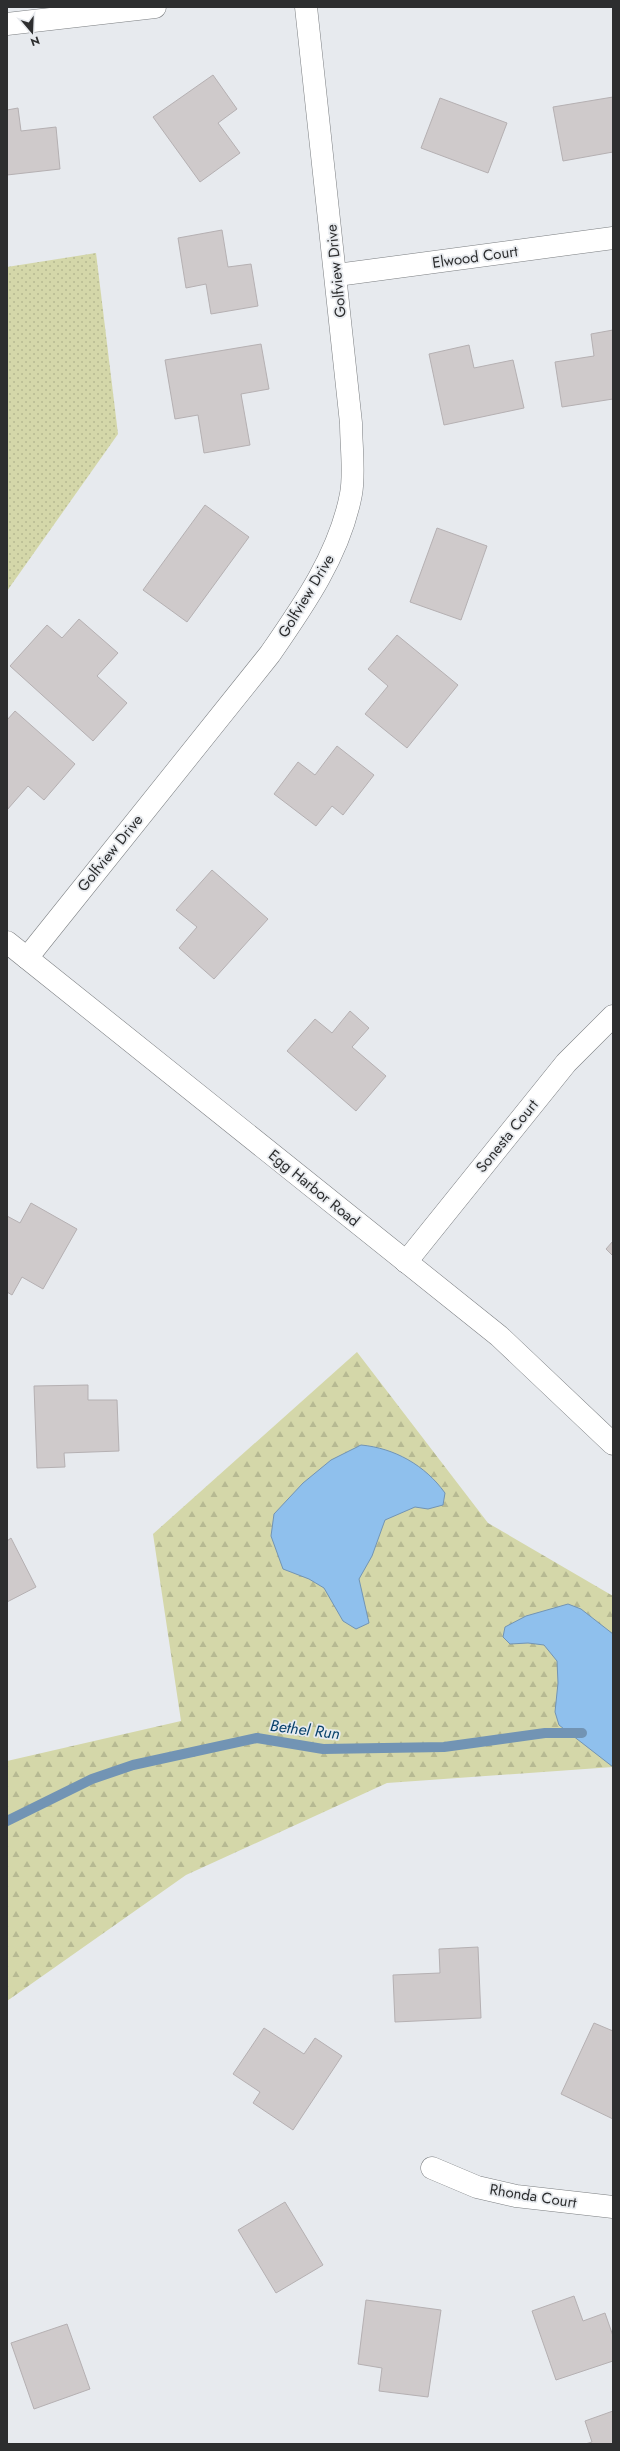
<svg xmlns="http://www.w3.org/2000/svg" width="620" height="2451" viewBox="0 0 620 2451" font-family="Jost,sans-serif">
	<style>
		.grass { fill: url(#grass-dots) }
		.forest { fill: url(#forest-firs) }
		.water { fill: #8fc0ed; stroke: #7294b4 }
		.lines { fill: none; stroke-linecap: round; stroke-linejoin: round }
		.stream { stroke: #7294b4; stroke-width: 10 }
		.building { fill: #cfcacb; stroke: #b5b0b2 }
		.minor-casing { stroke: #7b7e81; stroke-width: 23 }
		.major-casing { stroke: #7b7e81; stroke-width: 23 }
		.minor { stroke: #fff; stroke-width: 22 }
		.major { stroke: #fff; stroke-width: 22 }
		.labels { text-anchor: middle; stroke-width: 3.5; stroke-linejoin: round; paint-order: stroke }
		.street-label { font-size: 15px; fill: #2d2e2f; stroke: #e7eaee }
		.water-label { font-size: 16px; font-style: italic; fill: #08416b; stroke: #e7eaee }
	</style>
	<defs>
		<pattern id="grass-dots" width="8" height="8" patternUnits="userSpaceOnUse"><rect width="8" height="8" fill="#d4d7a9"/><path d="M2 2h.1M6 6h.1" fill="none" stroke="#b6b992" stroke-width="1.8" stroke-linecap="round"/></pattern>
		<pattern id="forest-firs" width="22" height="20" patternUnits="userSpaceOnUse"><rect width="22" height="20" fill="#d4d7a9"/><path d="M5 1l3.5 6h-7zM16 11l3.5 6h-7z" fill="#b6b992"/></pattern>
	</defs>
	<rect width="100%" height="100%" fill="#e7eaee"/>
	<path class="grass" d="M96,253L118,434L7,591V267Z"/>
	<path class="forest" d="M357,1352L488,1523L613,1596V1767L387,1783L186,1875L7,2001V1761L181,1721L153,1534Z"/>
	<g class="water">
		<path d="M361,1445C394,1448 425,1465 445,1493L443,1505L428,1509L415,1507L385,1520L372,1556L359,1579L369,1623L356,1629L343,1621L324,1588L309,1579L283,1569L271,1536L274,1514L303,1483L331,1460Z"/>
		<path d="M568,1604L581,1609L613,1634V1767L559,1725L555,1712L558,1683L557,1661L544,1645L528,1643L510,1644L503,1637L505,1627L526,1616Z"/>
	</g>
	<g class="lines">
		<path class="stream" d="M7,1821L92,1779L133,1765L257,1738L323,1749L444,1747L545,1733H582"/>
	</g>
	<g class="building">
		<path d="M213,75L237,109L218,123L240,153L200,182L153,117Z"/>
		<path d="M613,97V152L563,161L553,107Z"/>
		<path d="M440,98L507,123L488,173L421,148Z"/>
		<path d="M18,108L21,131L56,127L60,169L7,175V110Z"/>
		<path d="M222,230L228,267L251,264L258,306L211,314L206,284L186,288L178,238Z"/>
		<path d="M613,330V399L562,407L555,362L594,356L591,334Z"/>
		<path d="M261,344L269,389L241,394L250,445L204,453L198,415L175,419L165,360Z"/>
		<path d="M469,345L474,368L513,360L524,408L444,425L429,354Z"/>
		<path d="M205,505L249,537L187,622L143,590Z"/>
		<path d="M437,528L487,546L461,620L410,602Z"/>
		<path d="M79,619L118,653L97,676L127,703L93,741L10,666L47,625L62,638Z"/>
		<path d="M397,635L458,685L407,748L365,714L388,686L368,669Z"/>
		<path d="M15,711L75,764L44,800L28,786L7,810V720Z"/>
		<path d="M337,746L374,775L343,815L332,806L316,826L274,794L298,762L315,775Z"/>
		<path d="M212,870L268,919L214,979L179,948L197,927L176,910Z"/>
		<path d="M350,1011L369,1028L352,1047L386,1076L356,1111L287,1051L315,1019L332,1033Z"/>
		<path d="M31,1203L77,1229L43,1289L22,1277L12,1295L7,1292V1216L20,1223Z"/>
		<path d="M613,1241V1256L606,1249Z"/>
		<path d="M88,1385V1400H117L119,1451L64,1453L65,1467L37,1468L34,1386Z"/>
		<path d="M11,1538L36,1587L7,1602V1541Z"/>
		<path d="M478,1947L481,2018L395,2022L393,1975L440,1973L439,1949Z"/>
		<path d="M594,2023L613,2031V2119L561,2094Z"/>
		<path d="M264,2028L304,2054L315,2038L342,2056L293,2130L253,2103L260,2092L233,2074Z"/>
		<path d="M285,2202L323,2265L276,2293L238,2230Z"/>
		<path d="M574,2296L583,2321L605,2313L613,2336V2361L556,2380L532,2311Z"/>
		<path d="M366,2300L441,2310L428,2397L379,2391L382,2368L358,2364Z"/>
		<path d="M67,2324L90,2389L34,2409L11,2343Z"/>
		<path d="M613,2411V2444H585L592,2442L585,2421Z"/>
	</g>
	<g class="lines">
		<g class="minor-casing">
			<g id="minor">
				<path d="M7,24L155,7"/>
				<path d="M337,275L613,238"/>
				<path d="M27,958L270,654C304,605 340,553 351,494C355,473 351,445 351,423L306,7"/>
				<path d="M406,1262L566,1063L613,1016"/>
				<path d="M432,2168L477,2187L516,2196L613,2207"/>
			</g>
		</g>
		<g class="major-casing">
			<path id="major" d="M7,942L499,1336L613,1444"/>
		</g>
		<use href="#minor" class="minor"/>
		<use href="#major" class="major"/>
	</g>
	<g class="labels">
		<g class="street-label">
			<text transform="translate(475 257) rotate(-8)" y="5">Elwood Court</text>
			<text transform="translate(336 271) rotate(-96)" y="5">Golfview Drive</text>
			<text transform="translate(306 596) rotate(-59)" y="5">Golfview Drive</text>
			<text transform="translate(110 853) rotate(-51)" y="5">Golfview Drive</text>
			<text transform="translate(507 1136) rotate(-51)" y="5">Sonesta Court</text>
			<text transform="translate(314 1188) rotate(39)" y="5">Egg Harbor Road</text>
			<text transform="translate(533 2196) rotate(9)" y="5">Rhonda Court</text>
		</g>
		<g class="water-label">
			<text transform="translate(305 1729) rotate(7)" y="6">Bethel Run</text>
		</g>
	</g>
	<rect width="620" height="2451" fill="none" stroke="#2d2e2f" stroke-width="16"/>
	<g transform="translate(32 32) rotate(161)" stroke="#e7eaee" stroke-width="3" paint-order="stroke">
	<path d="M0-3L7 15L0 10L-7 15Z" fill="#2d2e2f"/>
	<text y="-6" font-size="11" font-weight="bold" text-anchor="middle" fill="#2d2e2f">N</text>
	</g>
</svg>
